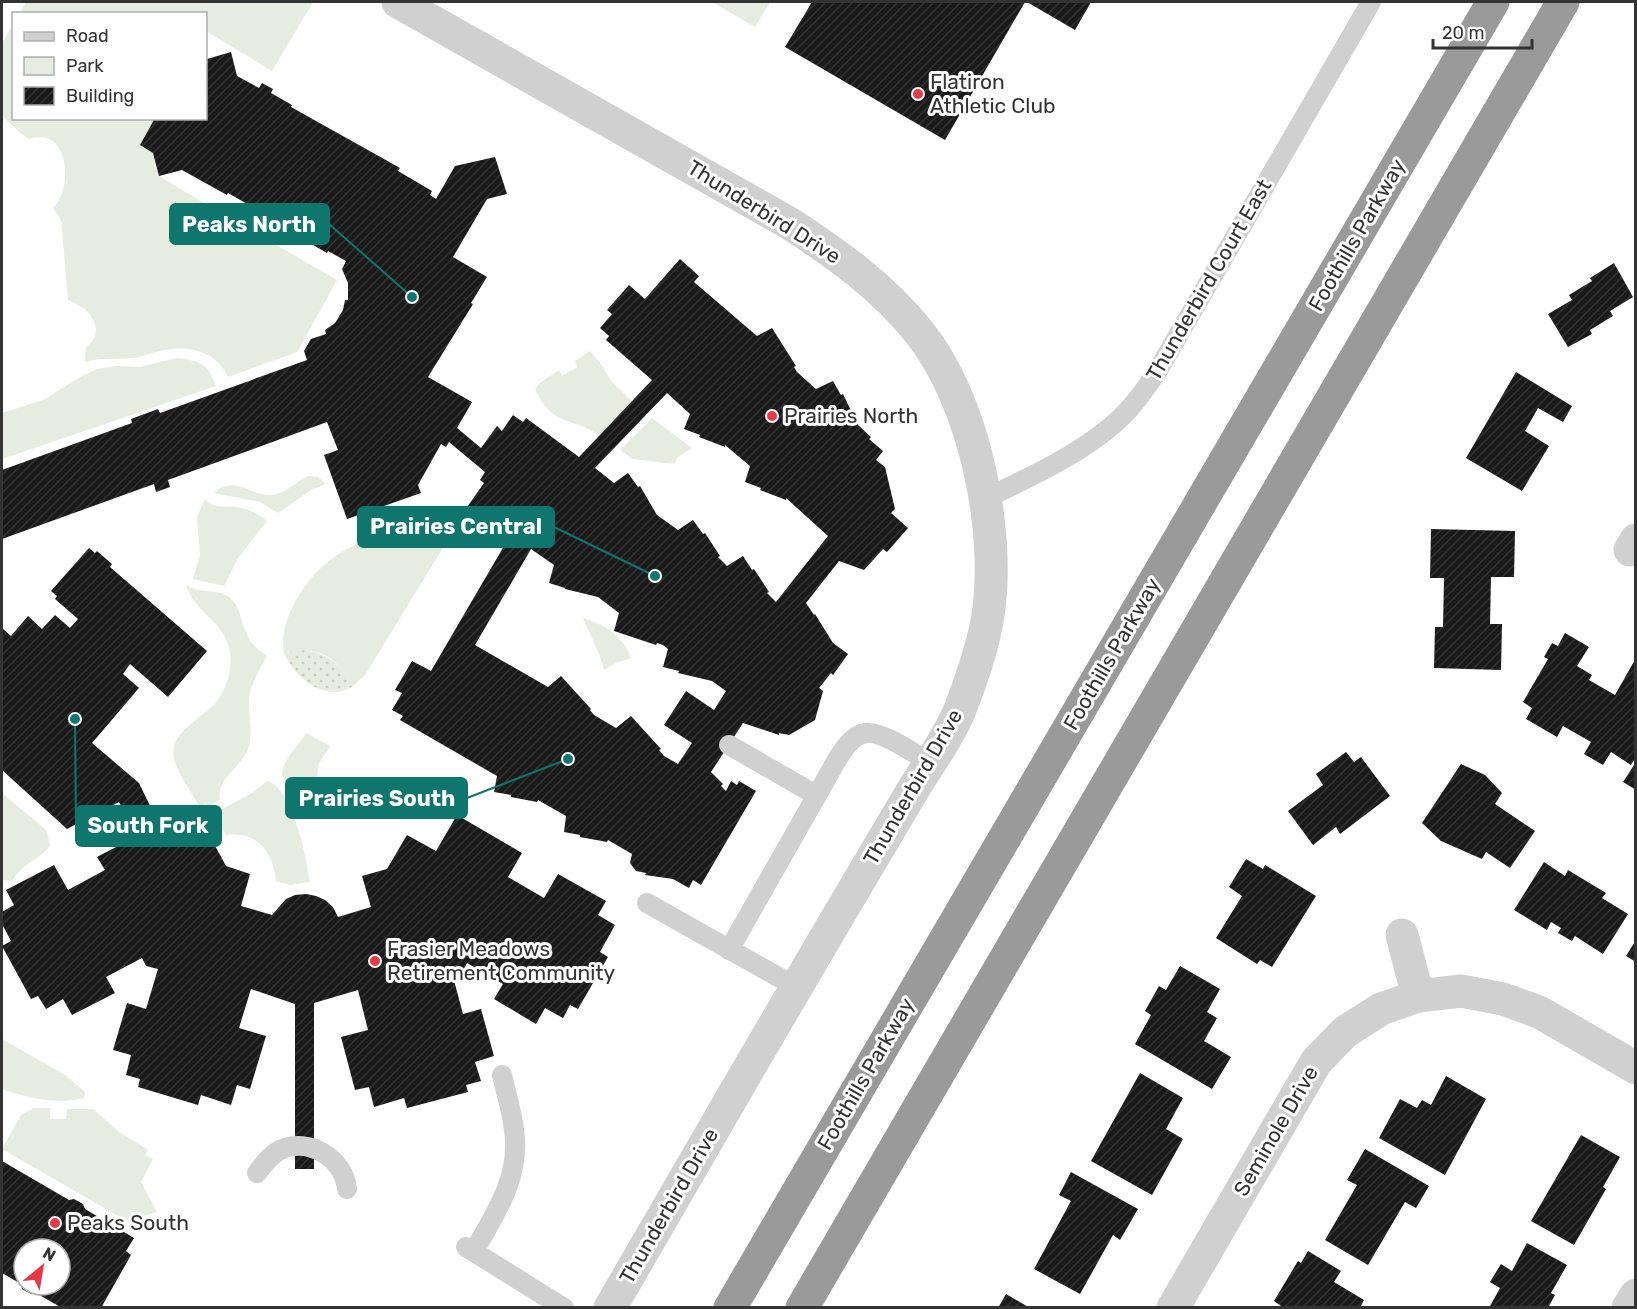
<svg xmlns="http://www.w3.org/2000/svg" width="1637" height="1309" viewBox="0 0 1637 1309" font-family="Rubik,sans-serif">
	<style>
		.green { fill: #e6ecdf }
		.garden { fill: url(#garden-dots) }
		.building { fill: url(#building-hatch); fill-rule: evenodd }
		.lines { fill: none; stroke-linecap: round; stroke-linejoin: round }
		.lane { stroke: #d0d0d0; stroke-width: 20 }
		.street { stroke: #d0d0d0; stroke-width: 33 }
		.highway { stroke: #9a9a9a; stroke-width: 33 }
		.poi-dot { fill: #e63946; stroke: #fff; stroke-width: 2 }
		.labels { text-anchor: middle; stroke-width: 6; stroke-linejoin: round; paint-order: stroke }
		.poi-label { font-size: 21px; fill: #333; stroke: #fff; text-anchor: start }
		.street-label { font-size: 21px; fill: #333; stroke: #fff }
		.leader { fill: none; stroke: #0f766e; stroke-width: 2 }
		.callout-dot { fill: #0f766e; stroke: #fff; stroke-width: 2 }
		.callout { fill: #0f766e; stroke: #0f766e; stroke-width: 2 }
		.callout-label { font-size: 22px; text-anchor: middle; font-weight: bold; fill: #fff }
	</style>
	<defs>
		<pattern id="garden-dots" width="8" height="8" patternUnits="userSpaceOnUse" patternTransform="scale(1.5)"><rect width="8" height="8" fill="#e6ecdf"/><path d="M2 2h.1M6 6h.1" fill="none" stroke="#c6cbc0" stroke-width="1.8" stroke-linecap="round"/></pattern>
		<pattern id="building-hatch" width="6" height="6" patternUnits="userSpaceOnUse" patternTransform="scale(1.5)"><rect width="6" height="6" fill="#1a1a1a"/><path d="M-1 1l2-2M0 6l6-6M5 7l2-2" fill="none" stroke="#333"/></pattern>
	</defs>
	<rect width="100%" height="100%" fill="#fff"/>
	<g class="green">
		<path d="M26,2H313L272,71L206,31V14L20,13Z"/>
		<path d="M712,2H770L755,27Z"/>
		<path d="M13,25L14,118H152L154,120L140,145L153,153L159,176L227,217L245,218L263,228L273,243L278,246L337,280L297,352L228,377C217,352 190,345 164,350C153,352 143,357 132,358C115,360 101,357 85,362C85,358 85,350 87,347C88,344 92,343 93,340C103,321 84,306 68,300L62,229L61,220L53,208C74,188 69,125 29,139C19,133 12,124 2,116V43Z"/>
		<path d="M590,351L601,364L611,381L632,401L599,435C572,417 552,427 535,389L540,383L559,370L562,376L577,367L575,361Z"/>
		<path d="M177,358C201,361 207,363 216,386L2,459V413L43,400L82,376L97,369L117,366L139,367Z"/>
		<path d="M652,418L692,448L678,457L674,464L633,459L620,450Z"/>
		<path d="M309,476L318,477L326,484L311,490L278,513L260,502L214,493C234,474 250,496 271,495C287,494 295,481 309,476Z"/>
		<path d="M205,499C214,510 224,505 236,507C246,508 259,514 267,521L238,558L224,586L193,579L200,555L197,517Z"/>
		<path d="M407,532L439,536L442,538L444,546L365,675L353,686C338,656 316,645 284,653C281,635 286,620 294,604C317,560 358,535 407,532Z"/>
		<path d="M186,585C199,594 218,588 230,598C241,607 240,621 246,632C250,643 258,650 267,656C260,669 250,684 249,699C248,716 254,732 248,749C241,768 215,779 220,800L208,806L205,804L200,807C192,793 177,773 174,758C168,732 204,718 217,701C227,688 232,670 230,653C225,619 196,616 186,585Z"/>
		<path d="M583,618C605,625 623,635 631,658L616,663L604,670L600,656Z"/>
		<path d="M306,733L330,746L318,765L316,806L305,819L282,775C283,759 299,746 306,733Z"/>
		<path d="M267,781C292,786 307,859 310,882L290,885L276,881C273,852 258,831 226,835L213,814L252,793Z"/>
		<path d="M2,793L46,830L50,845C44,857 22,863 12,881L2,880Z"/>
		<path d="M2,1039L65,1075L84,1091L85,1094L84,1098C57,1105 27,1098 2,1089Z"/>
		<path d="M34,1108H50V1119H66L67,1109H93L119,1132L148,1150L145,1155L153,1159L141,1182L157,1212L127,1221L2,1149L21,1115Z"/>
	</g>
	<path class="garden" d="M301,650C325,652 342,663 353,686C326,704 295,678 284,653Z"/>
	<g class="building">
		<path d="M812,2H1025L945,140L785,47Z"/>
		<path d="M1027,2H1091L1075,30Z"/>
		<path d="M231,52L237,76L259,88L262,83L273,89L271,93L292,105L291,107L400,168L398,171L432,191L430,195L436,199L455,166L495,157L507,194L487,199L453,257L487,277L471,303L473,304L428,377L472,402L457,428L481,448L497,426L502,431L513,415L523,422L526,418L579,457L652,380L606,340L609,336L600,328L612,314L607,310L629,285L645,299L680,259L699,276L694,282L757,336L772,328L796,366L794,367L797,372L816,389L833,381L841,395L843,394L858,425L871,437L869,439L883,451L876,460L885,467L895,509L891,513L908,528L887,552L883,549L864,570L839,561L806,603L814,615L815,614L833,643L848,654L833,675L831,673L819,688L823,691L815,720L789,735L779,733V735L743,723L711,772L723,784L721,786L726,791L731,781L737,785L739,781L756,791L701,885L693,880L689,888L673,879L645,875L646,873L636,871L630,863L632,854L608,840L607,842L580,837V835L564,832L566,816L538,800L537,802L511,797V795L494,792L497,776L400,720L403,716L392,710L402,693L395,690L412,661L431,671L511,534L488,518L483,524L465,510L484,483L480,480L485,472L449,442L446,447L441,444L418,485L421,493L347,519L324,455L338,450L327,422L168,480L170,487L156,492L154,484L2,539V470L132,423L131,419L158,409L160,413L307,360L304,351L311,339L326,334L325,330L335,323L343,310L345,300H348V283L342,269L346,261L328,251L327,253L287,230L289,228L228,193L227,195L182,170L159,176L153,153L140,145L155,118H206V58L207,59ZM667,393L690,414L684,429L700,435L699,437L725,447V445L750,466L745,482L761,488L760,490L786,500V498L828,536L776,602L767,593L769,592L754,569L752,570L743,556L727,566L718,557L720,556L705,533L703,534L693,520L678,530L657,515L640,486L638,487L628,473L614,483L595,468ZM531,549L554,565L549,583L565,588V589L598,597L619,613L614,631L656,645L657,643L663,645L668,649L663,667L679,671L678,673L712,681L726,691L714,710L686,691L664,725L692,743L678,764L664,756L659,750L661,749L631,716L616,728L594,715L590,710L591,709L561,676L548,687L475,645Z"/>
		<path d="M1614,263L1633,297L1610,311L1613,316L1590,330L1592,334L1568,347L1548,314L1572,300L1569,295L1592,281L1590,278Z"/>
		<path d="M1516,372L1572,406L1563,422L1538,408L1525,431L1549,446L1522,491L1466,458Z"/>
		<path d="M1431,529L1515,531L1514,577H1491L1490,624H1502L1501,670L1434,668L1435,627H1443L1444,578H1430Z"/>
		<path d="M89,548L95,553L97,551L112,564L110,567L207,651L168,697L130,664L123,674L139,688L92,743L139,783L159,824L164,821L178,847L207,831L226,866L250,874L241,906L272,915L286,899L295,895L306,894L316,896L325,900L333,907L338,917L371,907L362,876L387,869L407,835L436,851L457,815L522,853L508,877L544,898L558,874L606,901L598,915L615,925L600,952L608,957L578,1009L570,1005L563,1018L545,1008L536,1024L494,999L503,984L467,963L463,971L452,973L463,1014L481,1009L494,1056L475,1062L481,1081L466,1085L468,1092L407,1108L404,1098L374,1107L369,1087L355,1090L341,1037L368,1030L358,990L314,1003V1169H295V1004L251,989L239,1028L266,1036L250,1089L237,1085L231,1105L201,1095L198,1105L138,1087L140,1079L126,1075L131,1055L113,1050L127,1003L146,1009L158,969L146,966L142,958L106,977L115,993L72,1015L63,999L46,1009L38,996L31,999L2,946L11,941L2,924V912L14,905L6,890L54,865L68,890L105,870L97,857L137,836L119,802L67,829L2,770V628L11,636L28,616L42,629L55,615L70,628L78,619L55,599L57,596L51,591Z"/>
		<path d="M1565,633L1589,647L1577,666L1592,675L1589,680L1615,695L1636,658V757L1631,765L1611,752L1603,765L1584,754L1591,742L1563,726L1557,737L1526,719L1532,708L1523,702L1548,659L1544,657L1552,643L1558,646Z"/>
		<path d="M1346,752L1354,762L1361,757L1390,796L1340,834L1336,827L1313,845L1288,811L1323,785L1316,774Z"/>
		<path d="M1636,762V790L1623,782Z"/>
		<path d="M1461,764L1485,775L1502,793L1495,804L1535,831L1510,868L1486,852L1482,859L1441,841L1422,823Z"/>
		<path d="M1246,859L1263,869L1265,865L1316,896L1272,967L1260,960L1257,964L1216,938L1242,896L1229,887Z"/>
		<path d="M1544,862L1565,876L1568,870L1606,893L1602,898L1628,914L1603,954L1575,936L1572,941L1558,933L1561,928L1551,922L1547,930L1514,910Z"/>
		<path d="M1636,940V962L1626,956Z"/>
		<path d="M1180,966L1220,989L1207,1012L1217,1018L1204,1041L1231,1057L1212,1089L1135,1044L1151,1015L1145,1011L1159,986L1166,990Z"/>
		<path d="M1140,1073L1183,1098L1166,1129L1183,1139L1152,1195L1091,1161Z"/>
		<path d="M1446,1076L1486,1099L1445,1175L1379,1138L1400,1099L1417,1108L1422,1100L1431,1105Z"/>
		<path d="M1581,1135L1620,1157L1603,1187L1606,1189L1574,1245L1531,1221Z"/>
		<path d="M1365,1149L1429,1186L1416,1208L1405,1202L1368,1265L1325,1240L1357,1185L1347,1180Z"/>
		<path d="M2,1161L69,1200L74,1199L83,1204L85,1209L134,1238L126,1251L131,1255L101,1308H62L36,1293L31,1294L22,1289L21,1284L2,1273ZM24,1249H60V1285H24Z"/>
		<path d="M1071,1172L1138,1209L1120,1240L1113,1235L1080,1294L1034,1269L1071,1201L1059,1195Z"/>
		<path d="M1527,1243L1567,1265L1551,1293L1555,1295L1548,1308H1489L1500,1288L1490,1282L1501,1264L1512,1271Z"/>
		<path d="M1308,1251L1341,1271L1334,1282L1364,1300L1360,1308H1284L1274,1301L1298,1261L1301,1263Z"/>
		<path d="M1006,1294L1030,1308H998Z"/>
	</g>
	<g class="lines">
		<g class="lane">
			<path d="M985,499C1027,478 1073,458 1109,428C1129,413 1143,392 1157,372L1371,2"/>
			<path d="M729,745L816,795"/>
			<path d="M647,903L796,987"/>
			<path d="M729,950L834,765C841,753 851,735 866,733C883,731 915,754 930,763"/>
			<path d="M257,1173C264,1164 270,1155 280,1150C309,1137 344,1158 347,1189"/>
			<path d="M466,1247L564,1308"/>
			<path d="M474,1251C496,1213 521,1176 514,1130C512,1112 506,1093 502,1075"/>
		</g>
		<g class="street">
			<path d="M398,2L789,223C837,254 883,287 919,332C974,400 1001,530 988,615C983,648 971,681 959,712C948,738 929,764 914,788C885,837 856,886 827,935C754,1059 682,1183 610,1308"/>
			<path d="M1630,550L1636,540"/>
			<path d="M1402,935L1418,996"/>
			<path d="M1173,1308L1316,1062L1345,1032L1381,1009L1418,996L1461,991L1503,999L1539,1012L1636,1068"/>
			<path d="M1628,1308L1636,1295"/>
		</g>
		<g class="highway">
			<path d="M730,1308L1493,2"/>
			<path d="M802,1308L1563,2"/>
		</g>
	</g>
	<g class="poi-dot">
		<circle cx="918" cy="94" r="6"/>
		<circle cx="772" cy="416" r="6"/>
		<circle cx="375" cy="961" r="6"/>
		<circle cx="55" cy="1223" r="6"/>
	</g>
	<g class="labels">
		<g class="poi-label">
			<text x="930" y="89">Flatiron<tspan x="930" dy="24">Athletic Club</tspan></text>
			<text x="784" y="423">Prairies North</text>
			<text x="387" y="956">Frasier Meadows<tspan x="387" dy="24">Retirement Community</tspan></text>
			<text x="67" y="1230">Peaks South</text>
		</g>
		<g class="street-label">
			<text transform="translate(764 212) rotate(32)" y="7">Thunderbird Drive</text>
			<text transform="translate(1357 235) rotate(-60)" y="7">Foothills Parkway</text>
			<text transform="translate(1209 280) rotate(-60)" y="7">Thunderbird Court East</text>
			<text transform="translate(1112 654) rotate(-60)" y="7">Foothills Parkway</text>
			<text transform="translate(913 787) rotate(-60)" y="7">Thunderbird Drive</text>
			<text transform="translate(866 1074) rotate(-60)" y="7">Foothills Parkway</text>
			<text transform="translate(1276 1131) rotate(-60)" y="7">Seminole Drive</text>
			<text transform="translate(669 1206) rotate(-60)" y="7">Thunderbird Drive</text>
		</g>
	</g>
	<path class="leader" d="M412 297L329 224M655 576L554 527M568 759L467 798M75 719L76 826"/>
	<g class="callout-dot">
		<circle cx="412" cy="297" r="6"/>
		<circle cx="655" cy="576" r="6"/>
		<circle cx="568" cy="759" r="6"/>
		<circle cx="75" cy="719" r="6"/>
	</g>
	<g class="callout">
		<rect x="170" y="204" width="159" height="40" rx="6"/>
		<rect x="358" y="507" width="196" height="40" rx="6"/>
		<rect x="286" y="778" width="181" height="40" rx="6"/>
		<rect x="76" y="806" width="145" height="40" rx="6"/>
	</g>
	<g class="callout-label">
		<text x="249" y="232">Peaks North</text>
		<text x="456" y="534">Prairies Central</text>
		<text x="377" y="806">Prairies South</text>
		<text x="148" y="833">South Fork</text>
	</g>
	<rect width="1637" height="1309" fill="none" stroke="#333333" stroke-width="6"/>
	<rect x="12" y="12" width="195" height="108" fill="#ffffff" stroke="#adadad" stroke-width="1.5"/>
	<rect x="24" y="32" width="30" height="9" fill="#d0d0d0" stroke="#adadad" stroke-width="1.5"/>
	<text x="66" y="42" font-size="18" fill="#333333">Road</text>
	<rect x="24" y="57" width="30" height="18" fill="#e6ecdf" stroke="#adadad" stroke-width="1.5"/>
	<text x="66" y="72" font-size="18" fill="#333333">Park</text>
	<rect x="24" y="87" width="30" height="18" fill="url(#building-hatch)" stroke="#adadad" stroke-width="1.5"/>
	<text x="66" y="102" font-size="18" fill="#333333">Building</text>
	<g transform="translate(42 1267) rotate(30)"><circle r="28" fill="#ffffff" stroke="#adadad" stroke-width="1.5"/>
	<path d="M0-4.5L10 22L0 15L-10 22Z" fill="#e63946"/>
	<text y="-9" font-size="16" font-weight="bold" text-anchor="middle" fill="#333333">N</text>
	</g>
	<path d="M1433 39v9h99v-9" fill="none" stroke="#333333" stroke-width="3"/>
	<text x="1442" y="39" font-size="18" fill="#333333" stroke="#ffffff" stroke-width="4.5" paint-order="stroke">20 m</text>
</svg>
